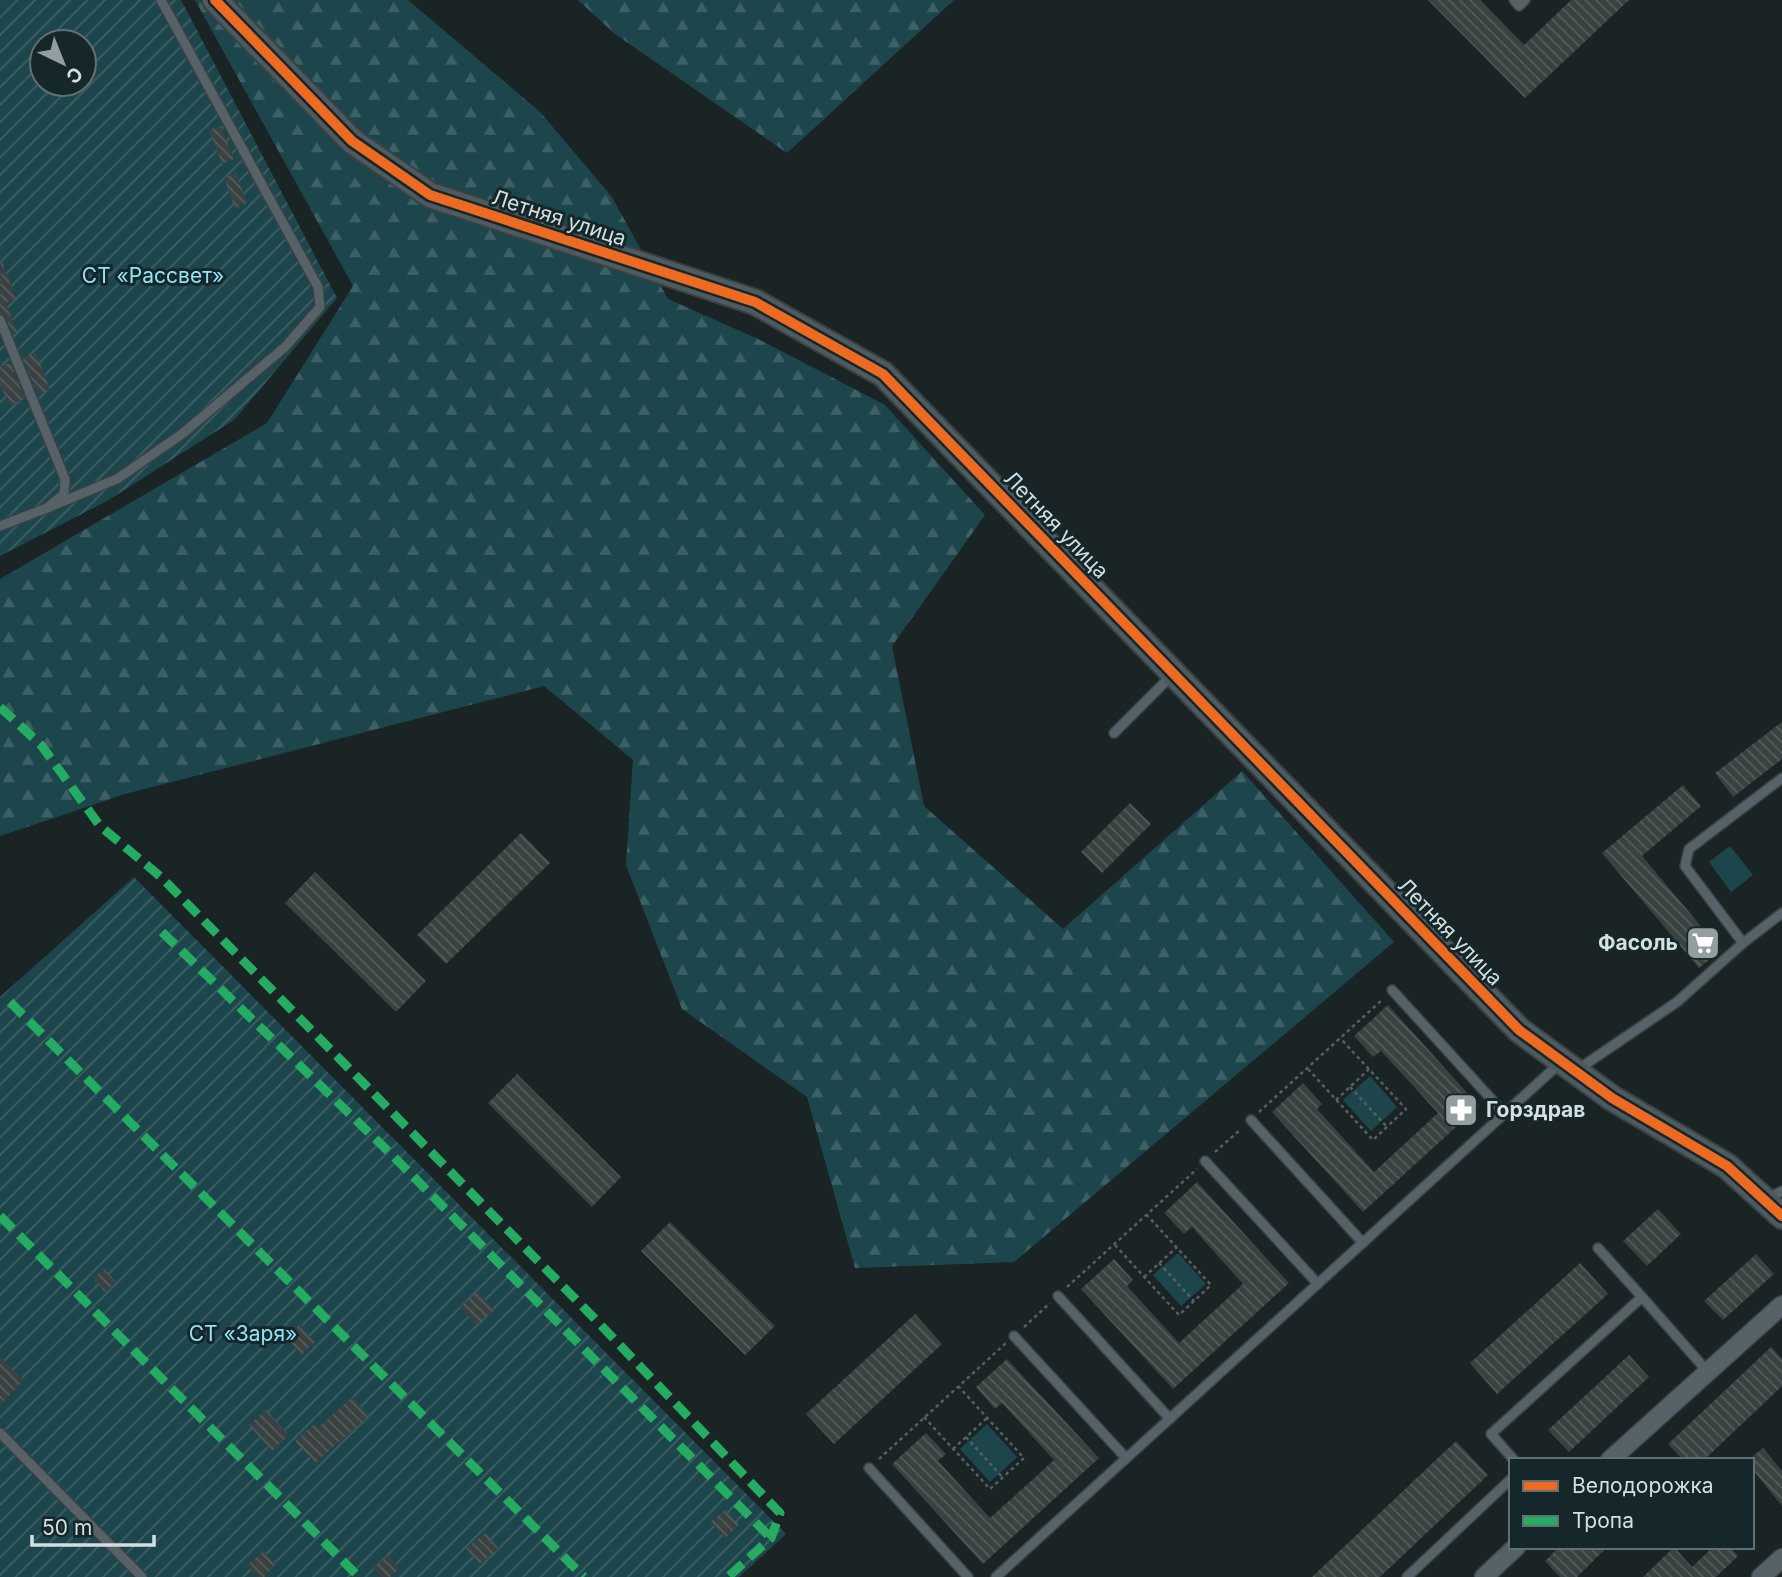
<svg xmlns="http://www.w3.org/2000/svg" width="1782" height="1577" viewBox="0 0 1782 1577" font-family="Inter,sans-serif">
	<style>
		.forest { fill: url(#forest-firs) }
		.park { fill: #1d464c }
		.garden { fill: url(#garden-furrows); fill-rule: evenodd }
		.building { fill: url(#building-back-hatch) }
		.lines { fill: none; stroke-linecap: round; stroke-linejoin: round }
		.lane-casing { stroke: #394142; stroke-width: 12 }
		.street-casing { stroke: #394142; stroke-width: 21 }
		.secondary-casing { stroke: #394142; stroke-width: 28 }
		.path { stroke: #566064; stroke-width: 2.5; stroke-dasharray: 3.5 3.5; stroke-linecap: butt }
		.lane { stroke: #566268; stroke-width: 9 }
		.street { stroke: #566268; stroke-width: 18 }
		.secondary { stroke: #4d5b60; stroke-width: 24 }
		.quiet { stroke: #26ab63; stroke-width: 9; stroke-dasharray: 18 9; stroke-linecap: butt }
		.cycleway-casing { stroke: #15272a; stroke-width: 15 }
		.cycleway { stroke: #ed6a23; stroke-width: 10 }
		.labels { text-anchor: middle; stroke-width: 6; stroke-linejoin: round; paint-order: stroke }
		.street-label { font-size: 21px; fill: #d4dfe1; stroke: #15272a }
		.park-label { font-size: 21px; fill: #90e4f4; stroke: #15272a }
		.poi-label { font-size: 21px; font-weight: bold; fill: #d4dfe1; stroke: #15272a; text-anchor: end }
	</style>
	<defs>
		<pattern id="forest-firs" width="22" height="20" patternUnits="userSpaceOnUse" patternTransform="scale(1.75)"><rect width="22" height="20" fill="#1d464c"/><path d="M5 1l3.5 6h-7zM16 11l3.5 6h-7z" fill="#3d6066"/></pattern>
		<pattern id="garden-furrows" width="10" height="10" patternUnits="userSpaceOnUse" patternTransform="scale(1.75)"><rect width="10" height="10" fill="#1d464c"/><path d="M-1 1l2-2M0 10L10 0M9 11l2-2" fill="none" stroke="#3d6066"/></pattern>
		<pattern id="building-back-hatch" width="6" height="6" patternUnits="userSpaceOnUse" patternTransform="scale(1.75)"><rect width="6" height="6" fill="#394141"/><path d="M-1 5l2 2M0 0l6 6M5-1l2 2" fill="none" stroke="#555c5c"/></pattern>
	</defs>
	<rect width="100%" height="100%" fill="#1a2425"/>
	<g class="forest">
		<path d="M195,0H408L540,112L612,197L668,299L758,339L885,405L985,515L892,646L924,806L1063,929L1242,771L1394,942L1014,1262L855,1268L807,1097L682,1009L626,865L633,760L544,686L125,794L0,836V579L267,423L353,286Z"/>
		<path d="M578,0H954L787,153L615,34Z"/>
	</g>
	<g class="park">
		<path d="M1730,846L1753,875L1731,892L1709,862Z"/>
		<path d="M1370,1076L1397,1107L1371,1131L1343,1100Z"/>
		<path d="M1178,1253L1206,1284L1181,1306L1153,1275Z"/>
		<path d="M987,1424L1017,1457L990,1482L960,1449Z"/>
	</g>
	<g class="garden">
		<path d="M0,0H181L337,298L234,420L107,501L0,556ZM42,42H84V84H42Z"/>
		<path d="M134,877L786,1534L739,1577H0V997Z"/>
	</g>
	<g class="building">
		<path d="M1428,0H1480L1524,45L1571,0H1629L1525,98Z"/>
		<path d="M221,126L234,159L222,164L209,130Z"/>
		<path d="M236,173L247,203L235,208L224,178Z"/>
		<path d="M1,259L16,299L6,303L17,332L13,333L6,317L0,313Z"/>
		<path d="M36,353L50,390L38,394L23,358Z"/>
		<path d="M10,363L25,399L9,405L0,383V366Z"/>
		<path d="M1782,722V759L1733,797L1715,773Z"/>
		<path d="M1683,785L1701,806L1642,856L1721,950L1699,968L1602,853Z"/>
		<path d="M1130,803L1151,824L1102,873L1081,852Z"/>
		<path d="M521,833L550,863L446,964L417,935Z"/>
		<path d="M315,872L426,981L396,1012L285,903Z"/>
		<path d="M1388,1005L1479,1106L1363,1212L1272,1112L1303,1083L1322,1104L1317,1109L1374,1172L1438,1113L1381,1051L1373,1057L1354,1036Z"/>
		<path d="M517,1074L621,1177L592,1207L488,1103Z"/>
		<path d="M1197,1182L1289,1283L1173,1389L1081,1289L1114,1259L1133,1280L1127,1286L1179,1343L1243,1284L1192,1227L1184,1234L1164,1213Z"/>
		<path d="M1658,1209L1681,1234L1647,1266L1623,1241Z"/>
		<path d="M670,1222L775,1326L745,1355L641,1251Z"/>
		<path d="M1756,1254L1774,1274L1723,1320L1704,1301Z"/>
		<path d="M1580,1263L1608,1294L1497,1394L1470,1363Z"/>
		<path d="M104,1269L116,1282L105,1292L93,1278Z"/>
		<path d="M478,1291L494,1310L476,1325L460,1307Z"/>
		<path d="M915,1314L942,1344L834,1444L806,1414Z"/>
		<path d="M300,1324L315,1342L301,1355L285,1338Z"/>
		<path d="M1771,1347L1782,1359V1386L1704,1460H1683L1668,1444Z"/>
		<path d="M1629,1355L1649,1377L1569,1452L1548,1430Z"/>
		<path d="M0,1357L24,1380L0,1405Z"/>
		<path d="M1007,1359L1099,1458L983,1564L892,1464L926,1433L946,1454L938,1461L990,1518L1054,1460L1002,1403L995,1409L976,1387Z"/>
		<path d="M352,1397L369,1416L315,1463L295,1441L314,1424L318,1428Z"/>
		<path d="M266,1410L289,1435L272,1451L249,1425Z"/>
		<path d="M1456,1441L1488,1475L1380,1577H1312Z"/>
		<path d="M1763,1448L1782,1471V1506L1752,1469V1457Z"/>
		<path d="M725,1510L739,1525L725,1538L711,1522Z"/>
		<path d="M486,1533L499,1549L479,1564L466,1548Z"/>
		<path d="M1559,1547H1607L1577,1577H1560L1545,1561Z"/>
		<path d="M1674,1547L1692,1567L1713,1547H1730L1738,1556L1716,1577H1643Z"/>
		<path d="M263,1551L276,1564L264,1577H258L247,1566Z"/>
		<path d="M388,1555L400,1568L390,1577H382L373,1568Z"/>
	</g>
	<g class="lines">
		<g class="lane-casing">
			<g id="lane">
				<path d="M1514,0L1519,6L1525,0"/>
				<path d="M0,320L65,479L64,494L47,508L0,526"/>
				<path d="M47,508L117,479L182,434L285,347L320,307L318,287L161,0"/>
				<path d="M1114,733L1172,675"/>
				<path d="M1743,943L1685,866L1689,849L1782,778"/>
				<path d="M1392,990L1505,1114"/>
				<path d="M1577,1070L1677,1002L1743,943L1782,913"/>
				<path d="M1251,1120L1363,1243"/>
				<path d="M1205,1161L1318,1284"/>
				<path d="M1766,1199L1782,1191"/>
				<path d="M1598,1248L1642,1297"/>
				<path d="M1058,1296L1170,1419"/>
				<path d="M1014,1336L1126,1458"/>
				<path d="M0,1433L142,1577"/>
				<path d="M1514,1460L1491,1434L1642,1297L1708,1372"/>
				<path d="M869,1468L968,1577"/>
				<path d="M996,1577L1560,1063"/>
				<path d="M1407,1577L1511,1479"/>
			</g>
		</g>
		<g class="street-casing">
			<g id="street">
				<path d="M1610,1460L1782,1305"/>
				<path d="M1484,1577L1516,1547"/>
				<path d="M1761,1577L1782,1558"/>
			</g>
		</g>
		<g class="secondary-casing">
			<path id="secondary" d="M215,0L352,141L430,195L755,302L883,374L1519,1030L1612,1098L1727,1166L1782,1216"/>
		</g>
		<g class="path">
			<path d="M1308,1069L1373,1140L1406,1109L1340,1038"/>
			<path d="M1350,1087L1387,1127"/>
			<path d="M1336,1100L1369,1069"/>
			<path d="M1259,1112L1383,999"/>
			<path d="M1215,1152L1241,1129"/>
			<path d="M1115,1245L1179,1315L1211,1285L1147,1215"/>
			<path d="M1159,1263L1194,1301"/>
			<path d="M1144,1277L1177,1247"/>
			<path d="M1067,1287L1197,1169"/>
			<path d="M1024,1327L1050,1303"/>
			<path d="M924,1417L990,1489L1024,1458L958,1386"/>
			<path d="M966,1437L1003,1478"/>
			<path d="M953,1449L987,1418"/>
			<path d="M879,1459L1006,1343"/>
		</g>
		<use href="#lane" class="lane"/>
		<use href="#street" class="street"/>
		<use href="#secondary" class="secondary"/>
		<g class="quiet">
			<path d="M0,707L41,745L100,826L161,877L594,1318L780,1513L771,1538L728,1577"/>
			<path d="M162,932L391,1154L771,1538"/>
			<path d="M10,1002L584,1577"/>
			<path d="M0,1216L359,1577"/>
		</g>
		<g class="cycleway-casing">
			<path id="cycleway" d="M215,0L352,141L430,195L755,302L883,374L1519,1030L1612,1098L1727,1166L1782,1216"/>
		</g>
		<use href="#cycleway" class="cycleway"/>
	</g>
	<defs>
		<g id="supermarket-square" transform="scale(1.75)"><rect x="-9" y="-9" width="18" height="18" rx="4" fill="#939e9f" stroke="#15272a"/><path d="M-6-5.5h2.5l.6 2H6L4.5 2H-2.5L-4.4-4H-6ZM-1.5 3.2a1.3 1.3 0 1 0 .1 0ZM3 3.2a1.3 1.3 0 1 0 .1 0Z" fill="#fff"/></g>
		<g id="pharmacy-square" transform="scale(1.75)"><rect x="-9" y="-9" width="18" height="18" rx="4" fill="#939e9f" stroke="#15272a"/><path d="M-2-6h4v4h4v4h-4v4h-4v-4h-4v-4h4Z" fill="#fff"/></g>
	</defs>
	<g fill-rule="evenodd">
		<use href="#supermarket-square" x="1703" y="943"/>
		<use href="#pharmacy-square" x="1461" y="1110"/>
	</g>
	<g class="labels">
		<g class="street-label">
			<text transform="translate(559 218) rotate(18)" y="7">Летняя улица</text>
			<text transform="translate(1056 525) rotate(46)" y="7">Летняя улица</text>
			<text transform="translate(1450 932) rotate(46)" y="7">Летняя улица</text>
		</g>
		<g class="park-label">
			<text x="153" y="283">СТ «Рассвет»</text>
			<text x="243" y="1341">СТ «Заря»</text>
		</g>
		<g class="poi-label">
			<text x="1678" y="950">Фасоль</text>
			<text x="1486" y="1117" text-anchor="start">Горздрав</text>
		</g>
	</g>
	<rect x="1509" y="1458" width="245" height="91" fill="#15272a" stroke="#617173" stroke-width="2"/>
	<rect x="1523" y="1481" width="35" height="10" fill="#ed6a23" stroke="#617173" stroke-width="2"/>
	<text x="1572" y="1493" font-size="21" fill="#d4dfe1">Велодорожка</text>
	<rect x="1523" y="1516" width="35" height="10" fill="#26ab63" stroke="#617173" stroke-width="2"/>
	<text x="1572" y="1528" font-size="21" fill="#d4dfe1">Тропа</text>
	<g transform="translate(63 63) rotate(137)"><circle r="33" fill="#15272a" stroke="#617173" stroke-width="2"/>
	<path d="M0-5L12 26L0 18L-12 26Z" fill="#939e9f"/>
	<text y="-10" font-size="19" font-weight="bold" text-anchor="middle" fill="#d4dfe1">С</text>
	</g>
	<path d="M32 1535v10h122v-10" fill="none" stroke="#d4dfe1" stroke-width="3.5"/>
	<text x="42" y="1535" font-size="21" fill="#d4dfe1" stroke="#15272a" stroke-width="5" paint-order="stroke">50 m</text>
</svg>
